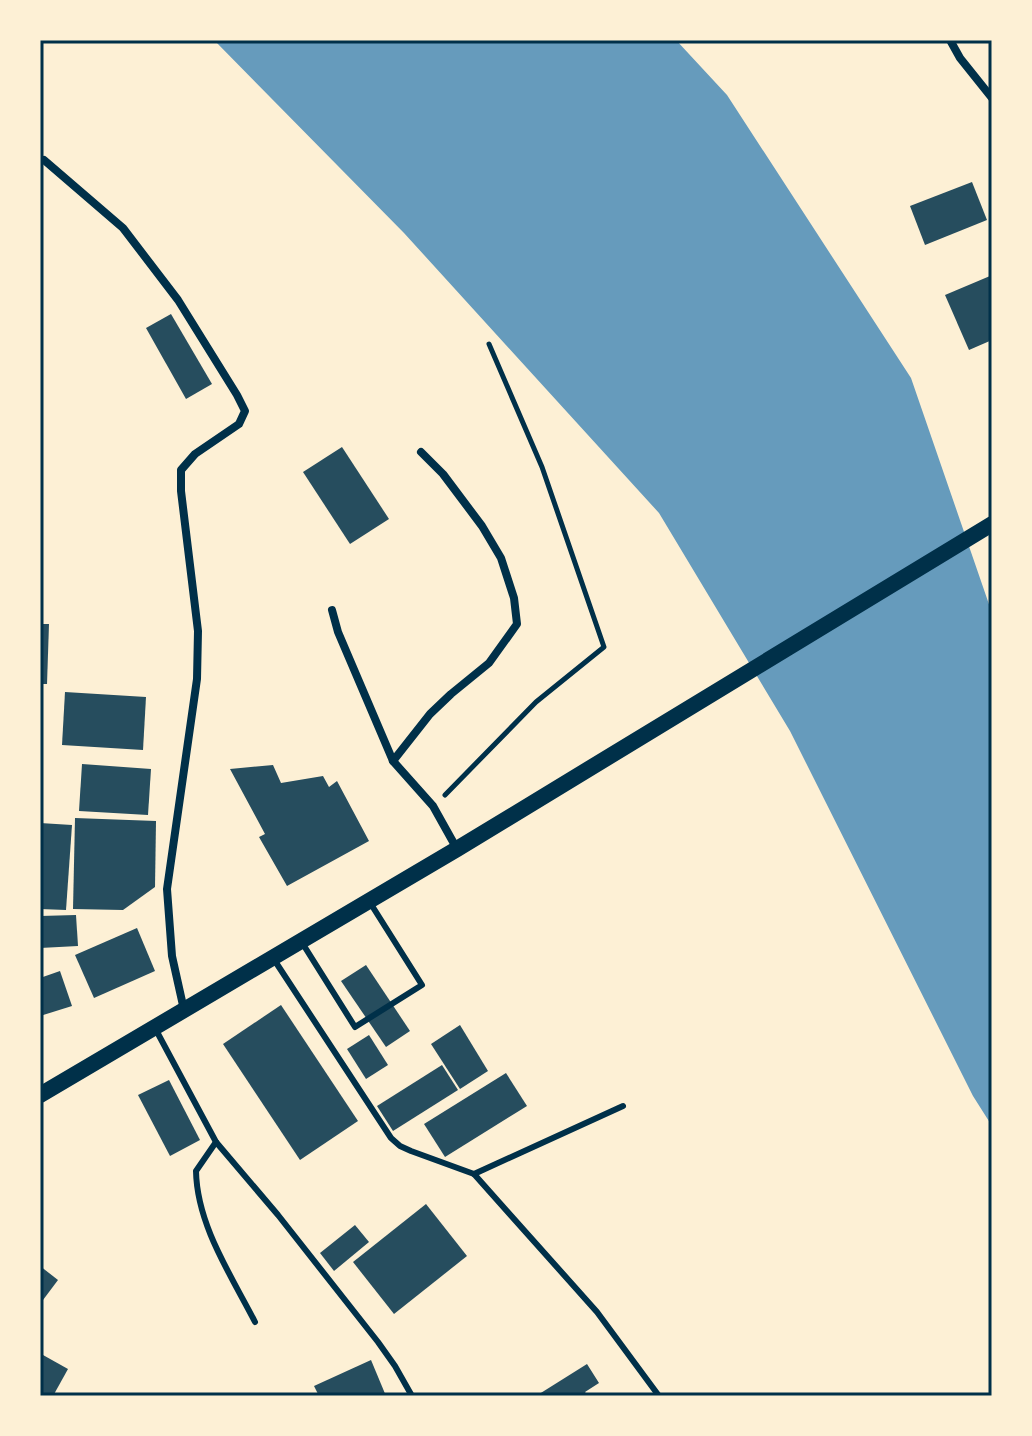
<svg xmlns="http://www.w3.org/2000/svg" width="1032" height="1436" viewBox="0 0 1032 1436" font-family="'Alegreya Sans',sans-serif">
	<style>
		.water { fill: #669bbc }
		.building { fill: #264d5e }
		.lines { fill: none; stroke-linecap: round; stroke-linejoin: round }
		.path { stroke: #003049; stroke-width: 5 }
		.service { stroke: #003049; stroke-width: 6 }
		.minor { stroke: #003049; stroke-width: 8 }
		.secondary { stroke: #003049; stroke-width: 16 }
		.neatline { fill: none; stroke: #003049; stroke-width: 3 }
	</style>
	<rect width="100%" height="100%" fill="#fdf0d5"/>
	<path class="water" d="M214,40H676L727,95L911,378L992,613V1126L973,1096L790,731L659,513L404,233Z"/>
	<g class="building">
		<path d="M972,182L987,220L925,245L910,206Z"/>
		<path d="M990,276L992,280V340L969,350L945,295Z"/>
		<path d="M171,314L212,384L186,399L146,328Z"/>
		<path d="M342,447L389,519L350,544L303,472Z"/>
		<path d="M40,624H49L47,684H40Z"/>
		<path d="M65,692L146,697L143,750L62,745Z"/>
		<path d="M82,764L151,769L148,815L79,811Z"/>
		<path d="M273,765L281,783L323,776L329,787L337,781L369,841L287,886L259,837L265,834L230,769Z"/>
		<path d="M75,818L156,821L155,887L123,910L73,909Z"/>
		<path d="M40,823L72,825L66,910L40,909Z"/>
		<path d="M76,915L78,946L40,948V916Z"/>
		<path d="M137,928L155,971L94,998L75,955Z"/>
		<path d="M366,965L410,1031L386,1047L341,981Z"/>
		<path d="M60,971L72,1006L40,1016V978Z"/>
		<path d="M281,1005L358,1121L300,1160L223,1044Z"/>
		<path d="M460,1025L488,1071L460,1089L431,1044Z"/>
		<path d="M369,1035L388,1065L366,1079L347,1049Z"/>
		<path d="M442,1065L458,1090L393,1131L377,1106Z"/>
		<path d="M506,1073L527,1106L445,1157L424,1124Z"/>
		<path d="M169,1080L200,1140L170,1156L138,1095Z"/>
		<path d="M426,1204L467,1256L394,1314L353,1262Z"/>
		<path d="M355,1225L369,1242L334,1271L320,1253Z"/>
		<path d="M40,1266L58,1280L40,1304Z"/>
		<path d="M43,1355L68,1369L53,1396H40V1360Z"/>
		<path d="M371,1360L386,1396H319L314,1386Z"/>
		<path d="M587,1364L599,1383L585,1392L588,1396H536Z"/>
	</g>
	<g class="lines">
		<path class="path" d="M445,795L536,702L604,647L542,467L489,344"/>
		<g class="service">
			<path d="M301,941L355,1027L422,985L369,901"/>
			<path d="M273,958L391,1138L400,1146L411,1151L474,1174L597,1312L659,1396"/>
			<path d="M156,1030L216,1142L278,1215L378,1342L395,1366L412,1396"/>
			<path d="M216,1142L196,1171C197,1225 231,1275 255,1322"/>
			<path d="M474,1174L623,1106"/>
		</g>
		<g class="minor">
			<path d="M950,40L960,58L992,98"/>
			<path d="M44,160L123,228L178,300L237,395L245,411L239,424L195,454L181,470V491L198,631L197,679L167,889L172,956L184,1010"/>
			<path d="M332,610L338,632L393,761L433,806L457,849"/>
			<path d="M393,761L430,714L451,694L489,663L517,624L514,598L501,558L482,526L443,474L421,452"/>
		</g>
		<path class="secondary" d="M40,1095L457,849L992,524"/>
	</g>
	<rect width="1032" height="1436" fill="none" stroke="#fdf0d5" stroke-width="84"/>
	<rect x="42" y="42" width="948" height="1352" class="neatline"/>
</svg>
